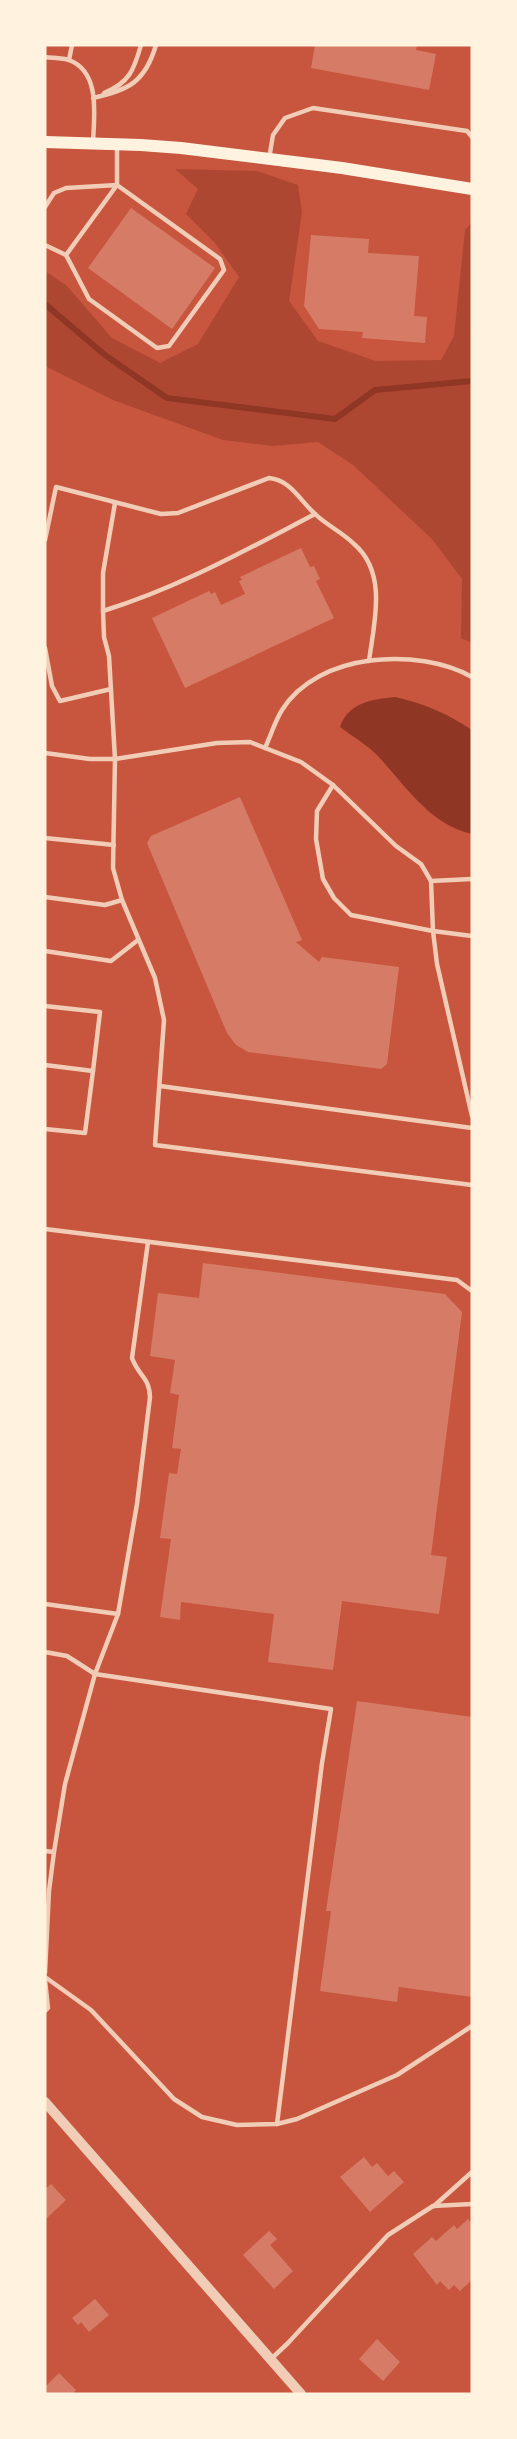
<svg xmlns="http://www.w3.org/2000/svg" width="517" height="2439" viewBox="0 0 517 2439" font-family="Ubuntu,sans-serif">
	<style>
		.green { fill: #ae4732 }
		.water { fill: #8f3625 }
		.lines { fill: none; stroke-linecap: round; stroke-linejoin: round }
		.stream { stroke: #8f3625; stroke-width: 6 }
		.building { fill: #d67c66 }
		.service { stroke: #f1ccb7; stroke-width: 4.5 }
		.tertiary { stroke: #f1ccb7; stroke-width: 10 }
		.secondary { stroke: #fff3e0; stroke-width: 12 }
	</style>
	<rect width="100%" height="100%" fill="#c8553d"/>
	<path class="green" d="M175,169L257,171L298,185L302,212L289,301L318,341L376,361L441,360L454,336L465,230L472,222V643L461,638L462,579L432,539L353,465L318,442L273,446L223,440L113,400L45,366V271L67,286L112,338L160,363L198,344L239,277L215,243L186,214L198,189Z"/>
	<path class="water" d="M395,697C423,703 448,714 472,730V834C429,824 406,786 377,755C366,744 352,736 340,727C348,703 372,699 395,697Z"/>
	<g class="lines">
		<path class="stream" d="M45,304L105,355L167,398L335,419L375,390L472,381"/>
	</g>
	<g class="building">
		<path d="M315,45H417L416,50L436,54L429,90L311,68Z"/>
		<path d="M131,208L215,268L172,329L88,268Z"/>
		<path d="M311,235L369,239L368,253L419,256L414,316L427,317L425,343L362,338L363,332L319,329L304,306Z"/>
		<path d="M301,548L310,567L314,566L320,579L316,581L334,618L185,688L152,618L209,591L211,594L215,592L221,605L245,594L239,581L242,580L240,577Z"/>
		<path d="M240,797L302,940L296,942L319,962L322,957L399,967L387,1064L381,1069L248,1052L236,1045L227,1033L147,843L151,836Z"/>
		<path d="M203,1263L445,1294L462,1312L431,1555L447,1557L439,1614L342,1601L333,1670L268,1662L274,1614L181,1602L180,1620L160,1617L171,1539L160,1538L169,1473L177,1474L181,1449L172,1448L179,1395L170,1393L175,1360L150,1356L158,1293L199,1298Z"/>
		<path d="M357,1701L472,1717V1997L399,1987L397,2002L320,1991L331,1911H326Z"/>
		<path d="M364,2157L372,2167L377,2163L388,2176L394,2171L404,2182L370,2212L340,2177Z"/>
		<path d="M51,2184L66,2200L45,2220V2189Z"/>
		<path d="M468,2219L472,2223V2280L460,2291L454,2285L449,2290L440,2281L437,2285L413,2254L432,2237L436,2241L454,2225L457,2229Z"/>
		<path d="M269,2231L277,2239L270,2245L293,2271L274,2289L243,2255Z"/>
		<path d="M95,2299L109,2315L89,2332L81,2322L78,2325L72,2318Z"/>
		<path d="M377,2339L400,2362L383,2381L359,2359Z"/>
		<path d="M59,2373L76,2390L72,2394H45V2387Z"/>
	</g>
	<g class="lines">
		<g class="service">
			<path d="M45,57C52,58 62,58 69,60C101,72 94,116 93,143"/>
			<path d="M69,60L72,45"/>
			<path d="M104,93C129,83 134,70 141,45"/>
			<path d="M93,98C129,90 145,82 156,45"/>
			<path d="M269,159L273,135L285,118L313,108L467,131L472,137"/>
			<path d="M45,207L54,193L66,188L117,185L220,259L224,270L169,346L157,348L89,299L66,255L117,185V146"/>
			<path d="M45,245L66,255"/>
			<path d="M315,514C246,550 178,588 103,611L104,637L109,656L115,759L113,868L122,900L155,978L164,1020L155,1145L472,1185"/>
			<path d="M45,540L56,487L161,514L178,513L269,478C290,480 299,499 314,513C326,525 342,532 354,544C388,573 374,623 369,661"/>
			<path d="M103,611V573L115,503"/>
			<path d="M45,648L52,686L60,701L111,689"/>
			<path d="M265,748C271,735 275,721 282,710C318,652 418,647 472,677"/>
			<path d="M45,753L90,759H115L217,743L250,742L301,762L333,785L396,846L421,864L431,881L472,879"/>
			<path d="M333,785L317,811L316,839L323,879L334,898L351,915L433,931L472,936"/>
			<path d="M45,838L114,845"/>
			<path d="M431,881L433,931L437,964L472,1116"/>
			<path d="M45,897L105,905L122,900"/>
			<path d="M45,951L111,961L138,940"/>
			<path d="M45,1006L100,1012L93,1071"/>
			<path d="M45,1065L93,1071L85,1133L45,1129"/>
			<path d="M160,1086L472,1128"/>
			<path d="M45,1229L457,1280L472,1291"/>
			<path d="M45,1604L118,1614L137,1504L150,1397C149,1376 139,1377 132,1358L148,1242"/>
			<path d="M45,1652L67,1656L95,1674L331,1709L322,1763L277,2124"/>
			<path d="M45,1851L54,1852L49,1891L45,1973"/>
			<path d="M54,1852L65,1784L95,1674L118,1614"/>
			<path d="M45,1977L91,2010L174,2099L202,2117L237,2125L277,2124L297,2119L397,2075L472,2026"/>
			<path d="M45,1980L48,2008L45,2011"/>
			<path d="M434,2206L472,2172"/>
			<path d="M270,2360L288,2343L388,2235L433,2206L472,2204"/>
		</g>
		<path class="tertiary" d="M45,2102L301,2394"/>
		<path class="secondary" d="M45,142L141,145L181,148L342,168L472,189"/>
	</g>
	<rect width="517" height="2439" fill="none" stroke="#fff3e0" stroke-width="93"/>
</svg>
